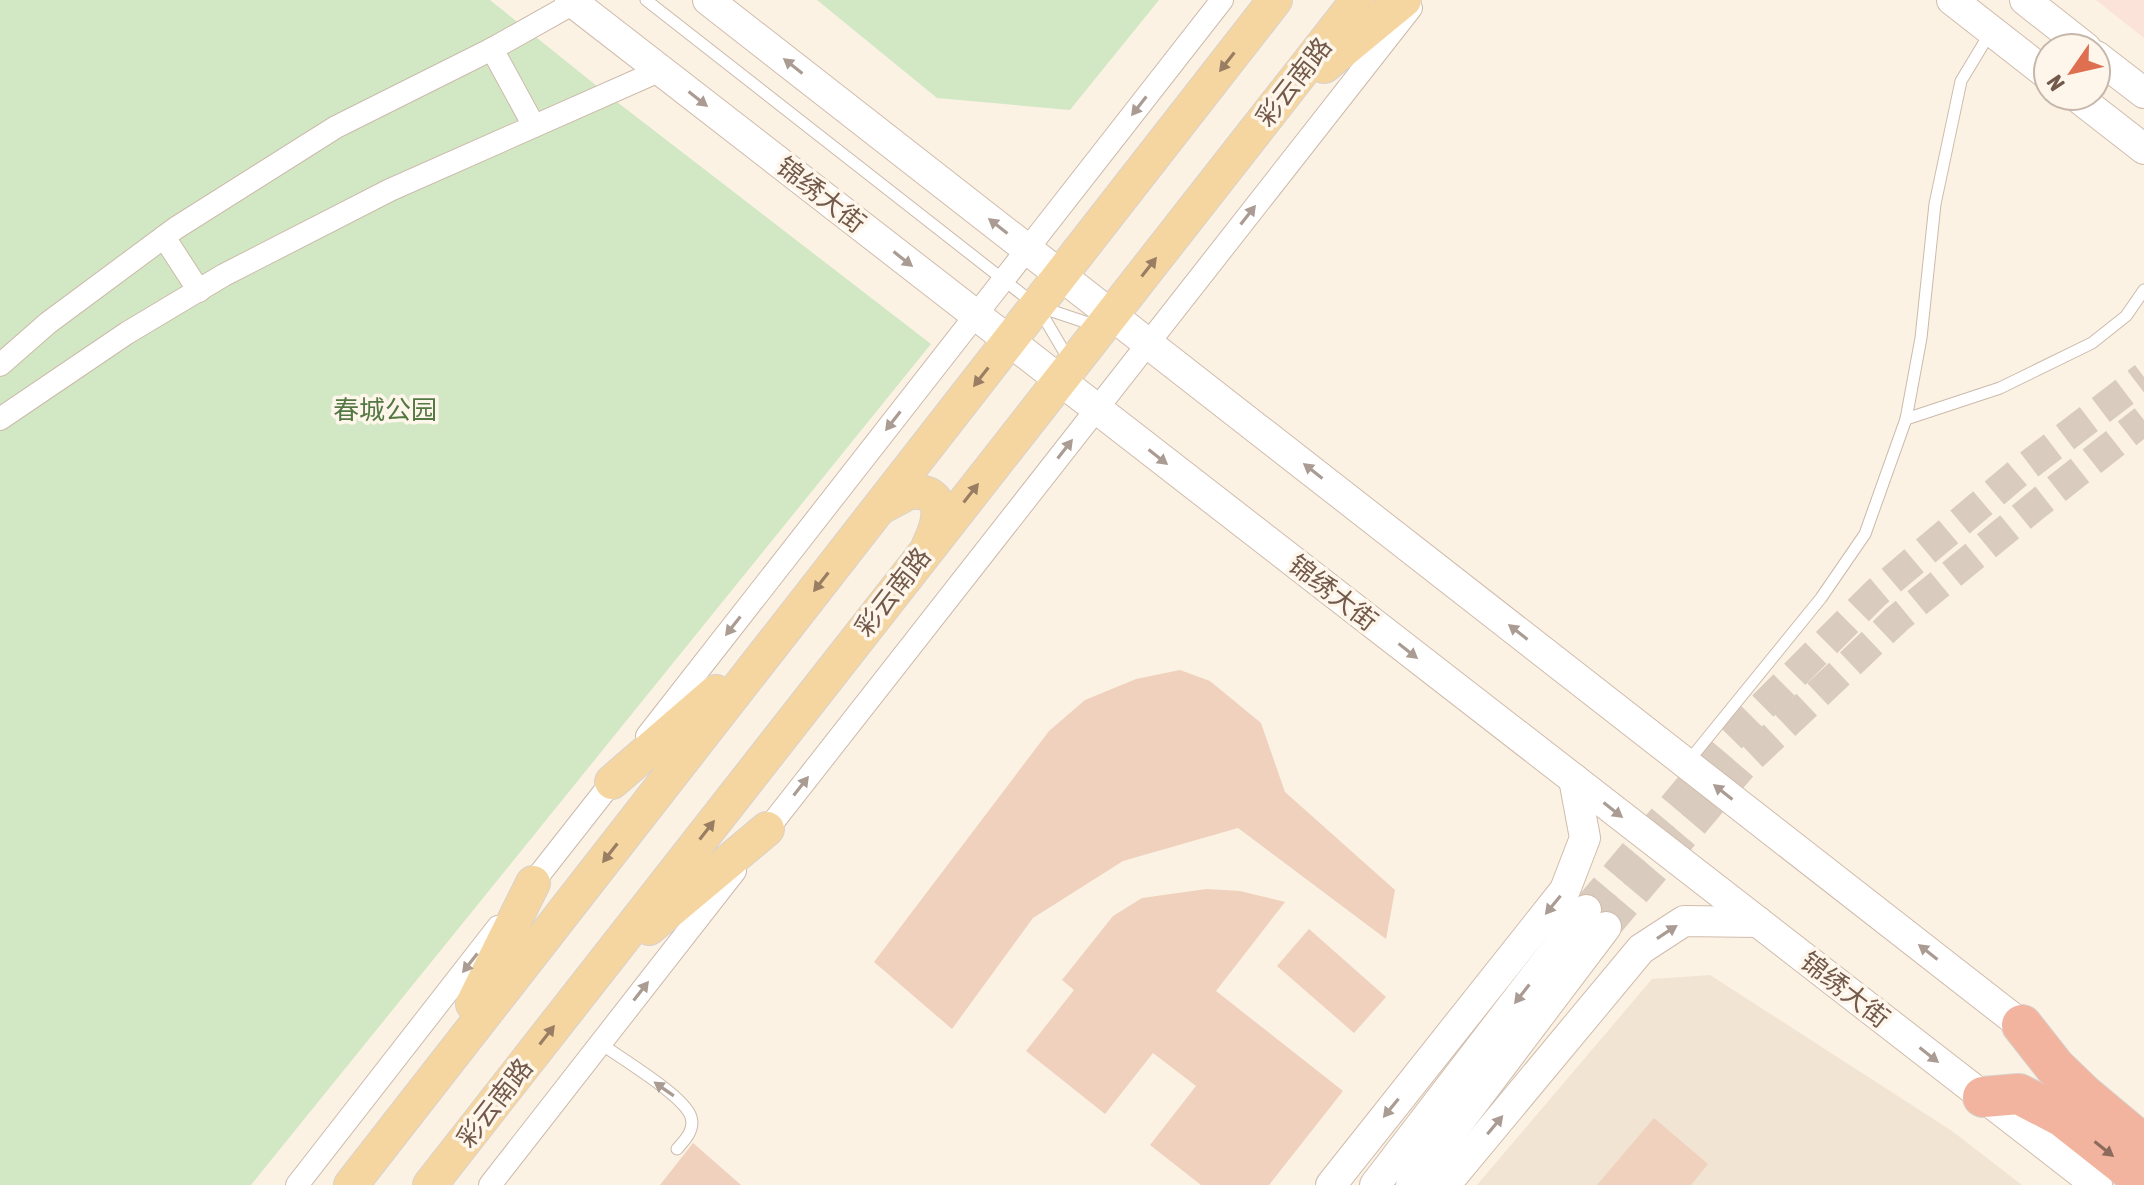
<svg xmlns="http://www.w3.org/2000/svg" width="2144" height="1185" viewBox="0 0 2144 1185" font-family="'Asap Condensed','Noto Sans SC',sans-serif">
	<style>
		.residential { fill: #f2e4d3 }
		.commercial { fill: #fbe3d9 }
		.green { fill: #d2e8c4 }
		.building { fill: #efd1bd }
		.lines { fill: none; stroke-linecap: round; stroke-linejoin: round }
		.secondary-tunnel { stroke: #d9ccbe; stroke-width: 30; stroke-dasharray: 30 15; stroke-linecap: butt }
		.lane-casing { stroke: #ccbaab; stroke-width: 13 }
		.street-casing { stroke: #ccbaab; stroke-width: 24 }
		.secondary-casing { stroke: #d0bcac; stroke-width: 32 }
		.primary-casing { stroke: #d8d1cd; stroke-width: 36 }
		.highway-casing { stroke: #d8d1cd; stroke-width: 42 }
		.lane { stroke: #fff; stroke-width: 11 }
		.street { stroke: #fff; stroke-width: 22 }
		.secondary { stroke: #fff; stroke-width: 30 }
		.primary { stroke: #f6d6a0; stroke-width: 34 }
		.highway { stroke: #f2b49e; stroke-width: 40 }
		.oneway { fill: #9a7e64 }
		.oneway2 { fill: #aa9b93 }
		.oneway3 { fill: #8c6b5c }
		.labels { text-anchor: middle; stroke-width: 7; stroke-linejoin: round; paint-order: stroke }
		.street-label { font-size: 26px; fill: #72594b; stroke: #fef6ea }
		.park-label { font-size: 26px; fill: #547844; stroke: #fef6ea }
	</style>
	<rect width="100%" height="100%" fill="#fbf2e4"/>
	<path class="residential" d="M1710,975L1952,1131L2022,1185H1477L1652,979Z"/>
	<path class="commercial" d="M2096,0H2144V38Z"/>
	<g class="green">
		<path d="M0,0H490L608,95L931,344L251,1185H0Z"/>
		<path d="M817,0H1159L1070,110L937,98Z"/>
	</g>
	<g class="building">
		<path d="M1180,670L1210,681L1261,723L1285,792L1395,890L1386,939L1238,828L1123,861L1033,918L952,1029L874,962L1049,731L1085,700L1136,679Z"/>
		<path d="M1207,889L1240,891L1285,902L1216,991L1343,1091L1269,1185H1201L1150,1145L1196,1086L1153,1053L1105,1114L1026,1051L1074,990L1062,980L1113,916L1142,898Z"/>
		<path d="M1309,929L1386,997L1354,1033L1277,966Z"/>
		<path d="M1654,1118L1708,1164L1691,1185H1597Z"/>
		<path d="M693,1143L741,1185H660Z"/>
	</g>
	<g class="lines">
		<g class="secondary-tunnel">
			<path d="M1586,910L1728,741L1876,593L2018,473L2144,377"/>
			<path d="M1606,927L1744,764L1897,619L2035,506L2144,420"/>
		</g>
		<g class="lane-casing">
			<g id="lane">
				<path d="M646,0L1037,306L1097,326"/>
				<path d="M1039,309L1069,360"/>
				<path d="M1906,419L2000,388L2092,343L2126,316L2144,290"/>
				<path d="M1687,763L1821,598L1865,534L1906,419L1921,338L1935,204L1961,81L1990,33"/>
				<path d="M600,1043C620,1058 685,1096 691,1117C695,1130 685,1140 677,1149"/>
			</g>
		</g>
		<g class="street-casing">
			<g id="street">
				<path d="M492,49L534,126"/>
				<path d="M164,237L199,291"/>
				<path d="M0,365L48,323L176,228L336,127L492,49L574,3"/>
				<path d="M0,419L127,333L224,275L390,190L661,70"/>
				<path d="M647,736L1222,0"/>
				<path d="M759,840L1411,8"/>
				<path d="M524,894L619,773"/>
				<path d="M297,1185L498,927"/>
				<path d="M490,1185L735,871"/>
			</g>
		</g>
		<g class="secondary-casing">
			<g id="secondary">
				<path d="M570,0L2097,1185"/>
				<path d="M708,0L2038,1038"/>
				<path d="M1952,0L2048,75"/>
				<path d="M2025,0L2086,48"/>
				<path d="M2096,56L2144,93"/>
				<path d="M2076,96L2144,149"/>
				<path d="M1331,1185L1565,890L1585,838L1574,779"/>
				<path d="M1375,1185L1586,910"/>
				<path d="M1411,1185L1606,927"/>
				<path d="M1445,1185L1641,949L1684,921L1758,922"/>
			</g>
		</g>
		<g class="primary-casing">
			<g id="primary">
				<path d="M1324,66L1404,0"/>
				<path d="M881,507L909,492C949,489 940,522 929,545"/>
				<path d="M612,782L716,692"/>
				<path d="M649,928L767,829"/>
				<path d="M473,1004L533,883"/>
				<path d="M351,1185L1275,0"/>
				<path d="M430,1185L1358,0"/>
			</g>
		</g>
		<g class="highway-casing">
			<g id="highway">
				<path d="M2022,1025L2055,1067L2083,1094L2144,1145"/>
				<path d="M1983,1097L2019,1094L2063,1117L2144,1181"/>
			</g>
		</g>
		<use href="#lane" class="lane"/>
		<use href="#street" class="street"/>
		<use href="#secondary" class="secondary"/>
		<use href="#primary" class="primary"/>
		<use href="#highway" class="highway"/>
	</g>
	<defs><path id="oneway-solid" d="M-6-.8H1V-3.2L6.5 0L1 3.2V.8H-6Z" transform="scale(2)"/></defs>
	<g class="oneway">
		<use href="#oneway-solid" transform="translate(1227 62) rotate(128)"/>
		<use href="#oneway-solid" transform="translate(1149 267) rotate(-52)"/>
		<use href="#oneway-solid" transform="translate(981 377) rotate(128)"/>
		<use href="#oneway-solid" transform="translate(971 493) rotate(-52)"/>
		<use href="#oneway-solid" transform="translate(821 582) rotate(128)"/>
		<use href="#oneway-solid" transform="translate(707 830) rotate(-52)"/>
		<use href="#oneway-solid" transform="translate(610 853) rotate(128)"/>
		<use href="#oneway-solid" transform="translate(547 1035) rotate(-52)"/>
	</g>
	<g class="oneway2">
		<use href="#oneway-solid" transform="translate(793 66) rotate(-142)"/>
		<use href="#oneway-solid" transform="translate(698 99) rotate(38)"/>
		<use href="#oneway-solid" transform="translate(1139 106) rotate(128)"/>
		<use href="#oneway-solid" transform="translate(1248 215) rotate(-52)"/>
		<use href="#oneway-solid" transform="translate(998 226) rotate(-142)"/>
		<use href="#oneway-solid" transform="translate(903 259) rotate(38)"/>
		<use href="#oneway-solid" transform="translate(893 421) rotate(128)"/>
		<use href="#oneway-solid" transform="translate(1065 449) rotate(-52)"/>
		<use href="#oneway-solid" transform="translate(1158 457) rotate(38)"/>
		<use href="#oneway-solid" transform="translate(1313 471) rotate(-142)"/>
		<use href="#oneway-solid" transform="translate(733 626) rotate(128)"/>
		<use href="#oneway-solid" transform="translate(1518 632) rotate(-142)"/>
		<use href="#oneway-solid" transform="translate(1408 651) rotate(38)"/>
		<use href="#oneway-solid" transform="translate(801 786) rotate(-52)"/>
		<use href="#oneway-solid" transform="translate(1723 792) rotate(-142)"/>
		<use href="#oneway-solid" transform="translate(1613 810) rotate(38)"/>
		<use href="#oneway-solid" transform="translate(1553 905) rotate(129)"/>
		<use href="#oneway-solid" transform="translate(1667 932) rotate(-33)"/>
		<use href="#oneway-solid" transform="translate(1928 952) rotate(-142)"/>
		<use href="#oneway-solid" transform="translate(470 963) rotate(128)"/>
		<use href="#oneway-solid" transform="translate(641 991) rotate(-52)"/>
		<use href="#oneway-solid" transform="translate(1522 994) rotate(128)"/>
		<use href="#oneway-solid" transform="translate(1929 1055) rotate(38)"/>
		<use href="#oneway-solid" transform="translate(664 1089) rotate(-145)"/>
		<use href="#oneway-solid" transform="translate(1391 1108) rotate(129)"/>
		<use href="#oneway-solid" transform="translate(1495 1125) rotate(-50)"/>
	</g>
	<use class="oneway3" href="#oneway-solid" transform="translate(2104 1149) rotate(38)"/>
	<g class="labels">
		<g class="street-label">
			<text transform="translate(1294 82) rotate(-52)" y="9">彩云南路</text>
			<text transform="translate(821 195) rotate(38)" y="9">锦绣大街</text>
			<text transform="translate(893 592) rotate(-52)" y="9">彩云南路</text>
			<text transform="translate(1333 593) rotate(38)" y="9">锦绣大街</text>
			<text transform="translate(1845 990) rotate(38)" y="9">锦绣大街</text>
			<text transform="translate(495 1103) rotate(-52)" y="9">彩云南路</text>
		</g>
		<g class="park-label">
			<text x="385" y="419">春城公园</text>
		</g>
	</g>
	<g transform="translate(2072 72) rotate(236)"><circle r="38" fill="#fef6ea" stroke="#c6b7aa" stroke-width="2"/>
	<path d="M0-6L14 30L0 20L-14 30Z" fill="#de6f50"/>
	<text y="-12" font-size="22" font-weight="bold" text-anchor="middle" fill="#72594b">N</text>
	</g>
</svg>
